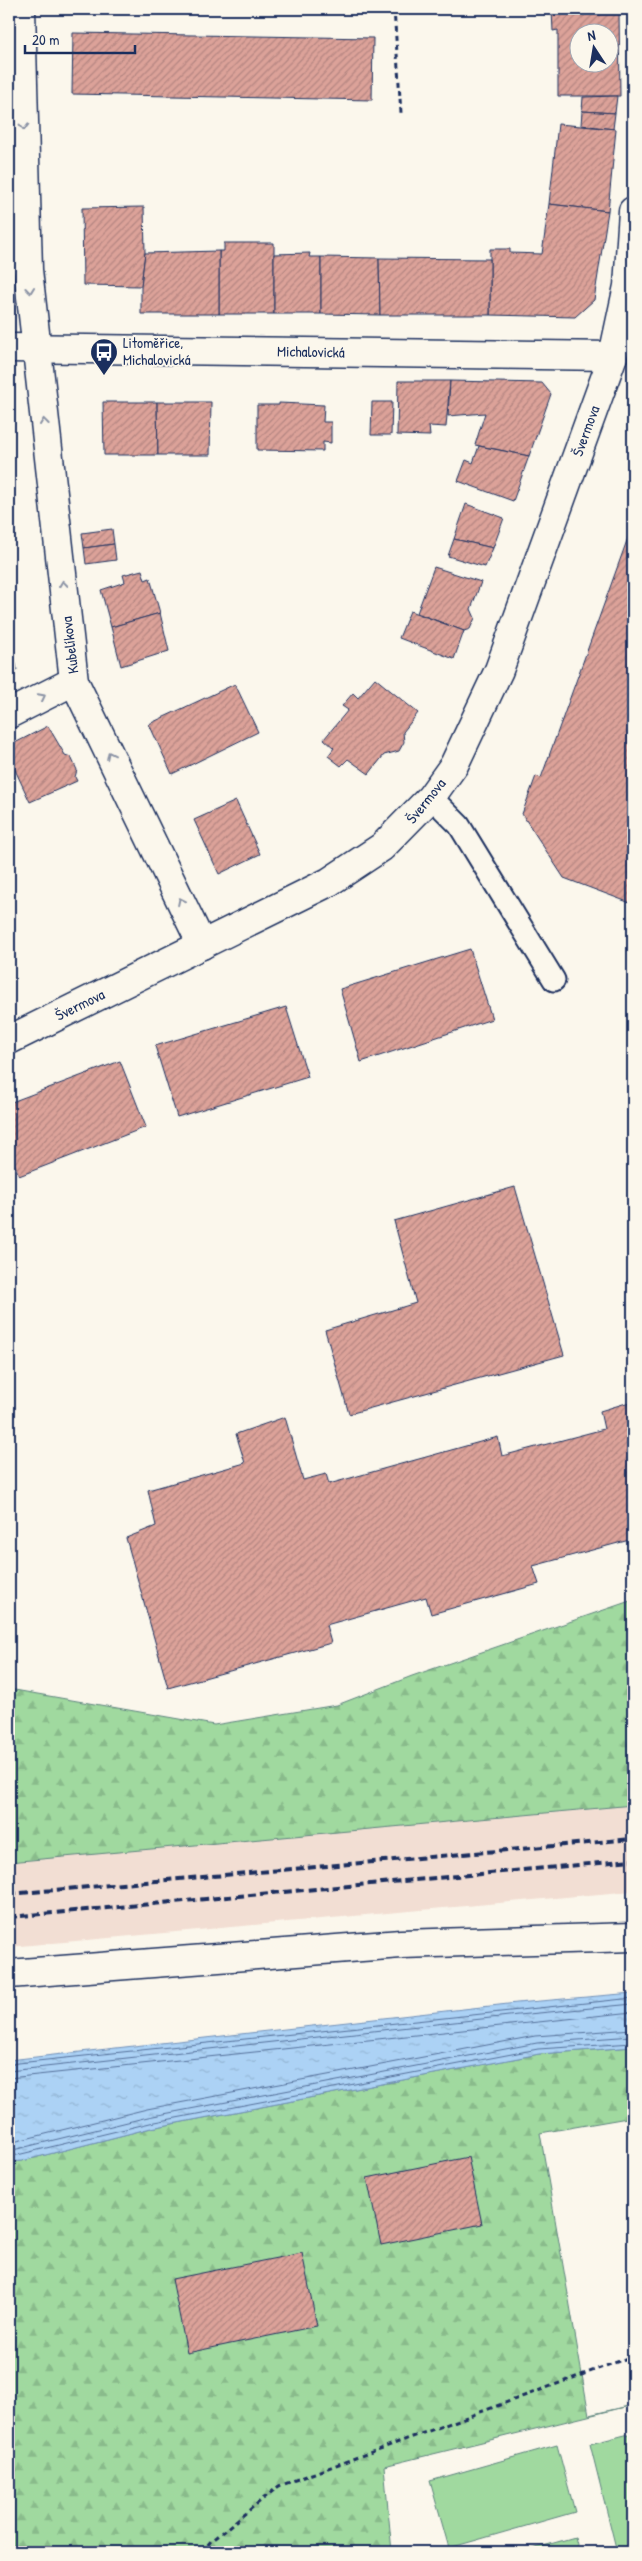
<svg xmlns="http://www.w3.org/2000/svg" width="642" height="2561" viewBox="0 0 642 2561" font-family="'Patrick Hand',sans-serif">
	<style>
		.built { fill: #f2ded3 }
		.forest { fill: url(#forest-firs); stroke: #5e847e }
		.garden { fill: #a0d99f; stroke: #5e847e }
		.water { fill: url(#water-ripples); stroke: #7291b9 }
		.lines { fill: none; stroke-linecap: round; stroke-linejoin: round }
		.shore { stroke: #55709a; stroke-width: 1 }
		.building { fill: url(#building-hatch); stroke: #1b2f5e; fill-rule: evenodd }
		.service-casing { stroke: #1b2f5e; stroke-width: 25 }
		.minor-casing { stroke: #1b2f5e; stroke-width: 31 }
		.tertiary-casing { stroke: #1b2f5e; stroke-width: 31 }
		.secondary-casing { stroke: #1b2f5e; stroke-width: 31 }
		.path { stroke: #1b2f5e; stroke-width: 3; stroke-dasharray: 5 4; stroke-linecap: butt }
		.service { stroke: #fbf7ec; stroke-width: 21 }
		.minor { stroke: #fbf7ec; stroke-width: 28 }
		.tertiary { stroke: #fbf7ec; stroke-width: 28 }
		.secondary { stroke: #fbf7ec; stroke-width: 28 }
		.rail { stroke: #1b2f5e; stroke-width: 4; stroke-dasharray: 8 4; stroke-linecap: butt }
		.oneway { stroke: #8b93a5 }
		.labels { text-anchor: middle; stroke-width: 4; stroke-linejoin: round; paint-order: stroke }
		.poi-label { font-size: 15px; fill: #1b2f5e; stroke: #fbf7ec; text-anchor: start }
		.street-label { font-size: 15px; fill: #1b2f5e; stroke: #fbf7ec }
	</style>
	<defs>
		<pattern id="forest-firs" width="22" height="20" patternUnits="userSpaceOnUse" patternTransform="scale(1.25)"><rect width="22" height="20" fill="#a0d99f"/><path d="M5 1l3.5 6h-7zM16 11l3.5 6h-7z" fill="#89bb8b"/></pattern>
		<pattern id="water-ripples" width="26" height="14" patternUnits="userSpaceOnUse" patternTransform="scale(1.25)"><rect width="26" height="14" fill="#acd2f5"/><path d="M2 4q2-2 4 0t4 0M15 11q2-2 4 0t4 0" fill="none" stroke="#93b5d4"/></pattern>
		<pattern id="building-hatch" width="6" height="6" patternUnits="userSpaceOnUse" patternTransform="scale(1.25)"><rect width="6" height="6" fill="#dca299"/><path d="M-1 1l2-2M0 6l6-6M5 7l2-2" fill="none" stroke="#b28480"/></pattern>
	</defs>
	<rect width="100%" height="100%" fill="#fbf7ec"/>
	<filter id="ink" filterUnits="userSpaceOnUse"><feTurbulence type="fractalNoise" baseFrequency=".02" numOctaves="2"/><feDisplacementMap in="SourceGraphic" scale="10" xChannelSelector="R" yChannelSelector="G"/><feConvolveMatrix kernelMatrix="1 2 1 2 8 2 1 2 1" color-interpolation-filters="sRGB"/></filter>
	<g filter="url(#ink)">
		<path class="built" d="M633,1805V1891L9,1947V1862Z"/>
		<g class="forest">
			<path d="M633,1600V1805L9,1862V1689L214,1725L337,1705L412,1676Z"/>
			<path d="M633,2047V2117L540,2133L589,2415L633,2405L384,2466L392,2552H9V2162L22,2161L151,2128L539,2054Z"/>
		</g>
		<g class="garden">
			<path d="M633,2433V2552H617L590,2444Z"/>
			<path d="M557,2445L575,2512L449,2548L430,2481Z"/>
			<path d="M575,2537L579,2552H522Z"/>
		</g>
		<path class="water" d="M633,1993V2047L539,2054L151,2128L22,2161L9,2162V2060L517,2003Z"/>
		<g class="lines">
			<g class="shore">
				<path d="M9,2064L633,1998"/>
				<path d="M9,2071L518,2015L633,2004"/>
				<path d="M9,2078L633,2012"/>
				<path d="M9,2143L147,2109L535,2036L633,2029"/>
				<path d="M9,2151L148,2117L537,2043L633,2036"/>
				<path d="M9,2157L150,2123L538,2049L633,2043"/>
			</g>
		</g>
		<g class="building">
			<path d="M562,9H619V12L562,11Z"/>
			<path d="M552,11L619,12L620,96H558V30L553,31ZM580,32H610V62H580Z"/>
			<path d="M73,33L373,38L372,100L72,94Z"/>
			<path d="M617,96L615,113L582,111L583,97Z"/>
			<path d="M582,111L615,113L613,129L581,125Z"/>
			<path d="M558,124L616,129L608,211L549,204Z"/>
			<path d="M549,204L608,211L594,300L575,317L490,315V249H510V253L542,254Z"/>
			<path d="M144,207L145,253L141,286L83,285L82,208Z"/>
			<path d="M224,243H274V314H219V251H224Z"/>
			<path d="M219,251V314H141V286L145,253Z"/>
			<path d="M310,253L309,257H321V314H274V254Z"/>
			<path d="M321,257L379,258L380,315L321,314Z"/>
			<path d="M379,258L490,259V315H380Z"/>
			<path d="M398,381H450L446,427L429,426L430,436L397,435Z"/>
			<path d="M450,381L542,383L551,394L529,456L475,445L485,413L448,416Z"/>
			<path d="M103,402H157L158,455H104Z"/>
			<path d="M157,402H211L210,455H158Z"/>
			<path d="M372,402H392L391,435H371Z"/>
			<path d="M279,403L324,405L323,422H331V443L323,442V451L257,450V405H279Z"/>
			<path d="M479,446L529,456L513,501L458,481L466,460L473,463Z"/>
			<path d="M466,504L504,518L493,548L454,539Z"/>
			<path d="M633,524V904L564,878L522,814L536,776L541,778Z"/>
			<path d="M112,529L114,544L84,548L82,533Z"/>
			<path d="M454,539L493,548L485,567L448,556Z"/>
			<path d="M114,544L116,560L86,564L84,548Z"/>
			<path d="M434,567L481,582L471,609L475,618L470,629L464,631L417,613Z"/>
			<path d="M142,570L145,580L150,578L160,613L111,627L101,590L125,582L123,575Z"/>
			<path d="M410,611L464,631L454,659L399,638Z"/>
			<path d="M160,613L169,651L121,666L111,627Z"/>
			<path d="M9,628L17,670L9,671Z"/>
			<path d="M375,678L418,713L403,732L404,742L399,751L384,755L369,774L348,759L341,766L328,756L334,748L324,739L348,710L342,706L353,693L358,698Z"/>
			<path d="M235,684L258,732L172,774L149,724Z"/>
			<path d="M48,726L65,755L71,757L77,770L75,777L77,781L30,802L9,757V746Z"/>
			<path d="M236,801L260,854L219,874L194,820Z"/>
			<path d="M470,949L492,1019L361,1062L340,989Z"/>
			<path d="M286,1007L308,1077L177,1117L155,1046Z"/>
			<path d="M120,1061L146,1127L19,1176L9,1149V1103Z"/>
			<path d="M515,1187L564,1355L349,1414L325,1330L416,1303L394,1221Z"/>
			<path d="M633,1401V1539L533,1566L539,1584L431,1614L426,1597L326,1625L331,1643L168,1688L126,1538L156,1526L148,1490L245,1463L236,1434L285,1417L303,1480L326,1474L329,1484L498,1437L502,1456L604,1429L600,1411Z"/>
			<path d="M468,2157L482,2224L381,2245L367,2178Z"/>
			<path d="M302,2253L317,2326L187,2353L172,2279Z"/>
		</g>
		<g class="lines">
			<g class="service-casing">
				<path id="service" d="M431,797L459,825L554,980"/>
			</g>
			<g class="minor-casing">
				<g id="minor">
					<path d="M21,9L28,270L74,681L202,945"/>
					<path d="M9,714L74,681"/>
					<path d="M9,1974L401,1944L633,1937"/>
				</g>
			</g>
			<g class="tertiary-casing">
				<path id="tertiary" d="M9,348L613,356"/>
			</g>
			<g class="secondary-casing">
				<path id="secondary" d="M9,1040L329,882L382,847L431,797L454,765L499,670L613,356L628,286L633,211"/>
			</g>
			<g class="path">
				<path d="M394,9L401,113"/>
				<path d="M202,2552L211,2541L279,2486L633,2356"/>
			</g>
			<use href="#service" class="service"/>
			<use href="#minor" class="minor"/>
			<use href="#tertiary" class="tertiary"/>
			<use href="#secondary" class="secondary"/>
			<g class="rail">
				<path d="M9,1894L633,1839"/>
				<path d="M9,1917L633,1860"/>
			</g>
		</g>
		<defs><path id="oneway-chevron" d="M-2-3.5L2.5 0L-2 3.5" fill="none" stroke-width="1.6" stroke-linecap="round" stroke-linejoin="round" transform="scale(1.25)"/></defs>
		<g class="oneway">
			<use href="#oneway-chevron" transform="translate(24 127) rotate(89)"/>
			<use href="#oneway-chevron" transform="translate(30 290) rotate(84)"/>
			<use href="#oneway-chevron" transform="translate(44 422) rotate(-97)"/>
			<use href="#oneway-chevron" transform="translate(63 584) rotate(-97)"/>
			<use href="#oneway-chevron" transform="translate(42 697) rotate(-27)"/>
			<use href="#oneway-chevron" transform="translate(110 755) rotate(-116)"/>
			<use href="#oneway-chevron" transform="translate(181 901) rotate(-116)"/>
		</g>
	</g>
	<defs>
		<g id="bus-pin" transform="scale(1.4375)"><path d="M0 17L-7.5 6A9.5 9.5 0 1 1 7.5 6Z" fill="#1b2f5e" stroke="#fbf7ec"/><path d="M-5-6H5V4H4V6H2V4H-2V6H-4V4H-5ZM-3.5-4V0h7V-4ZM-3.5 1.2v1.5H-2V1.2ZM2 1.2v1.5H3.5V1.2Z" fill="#fff"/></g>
	</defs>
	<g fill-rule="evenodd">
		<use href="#bus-pin" x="104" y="352"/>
	</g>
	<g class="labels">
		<g class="poi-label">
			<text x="123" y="348">Litoměřice,<tspan x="123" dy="17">Michalovická</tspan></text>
		</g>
		<g class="street-label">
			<text transform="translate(311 352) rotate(1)" y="5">Michalovická</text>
			<text transform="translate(586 431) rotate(-70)" y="5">Švermova</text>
			<text transform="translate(70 645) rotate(-97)" y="5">Kubelíkova</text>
			<text transform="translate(426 801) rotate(-51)" y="5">Švermova</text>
			<text transform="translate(80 1005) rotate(-26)" y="5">Švermova</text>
		</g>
	</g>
	<rect width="642" height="2561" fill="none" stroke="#fbf7ec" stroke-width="30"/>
	<rect x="15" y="15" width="612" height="2531" fill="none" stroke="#1b2f5e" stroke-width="2" filter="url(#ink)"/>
	<g transform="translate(594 48) rotate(348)"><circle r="24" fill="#fbf7ec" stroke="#a1a7b3"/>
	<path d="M0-4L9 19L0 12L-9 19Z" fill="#1b2f5e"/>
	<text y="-8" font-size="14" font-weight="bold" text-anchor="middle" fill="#1b2f5e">N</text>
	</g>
	<path d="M25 45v8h110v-8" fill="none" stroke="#1b2f5e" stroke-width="2.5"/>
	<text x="32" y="45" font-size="15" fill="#1b2f5e" stroke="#fbf7ec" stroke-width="4" paint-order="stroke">20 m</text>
</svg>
